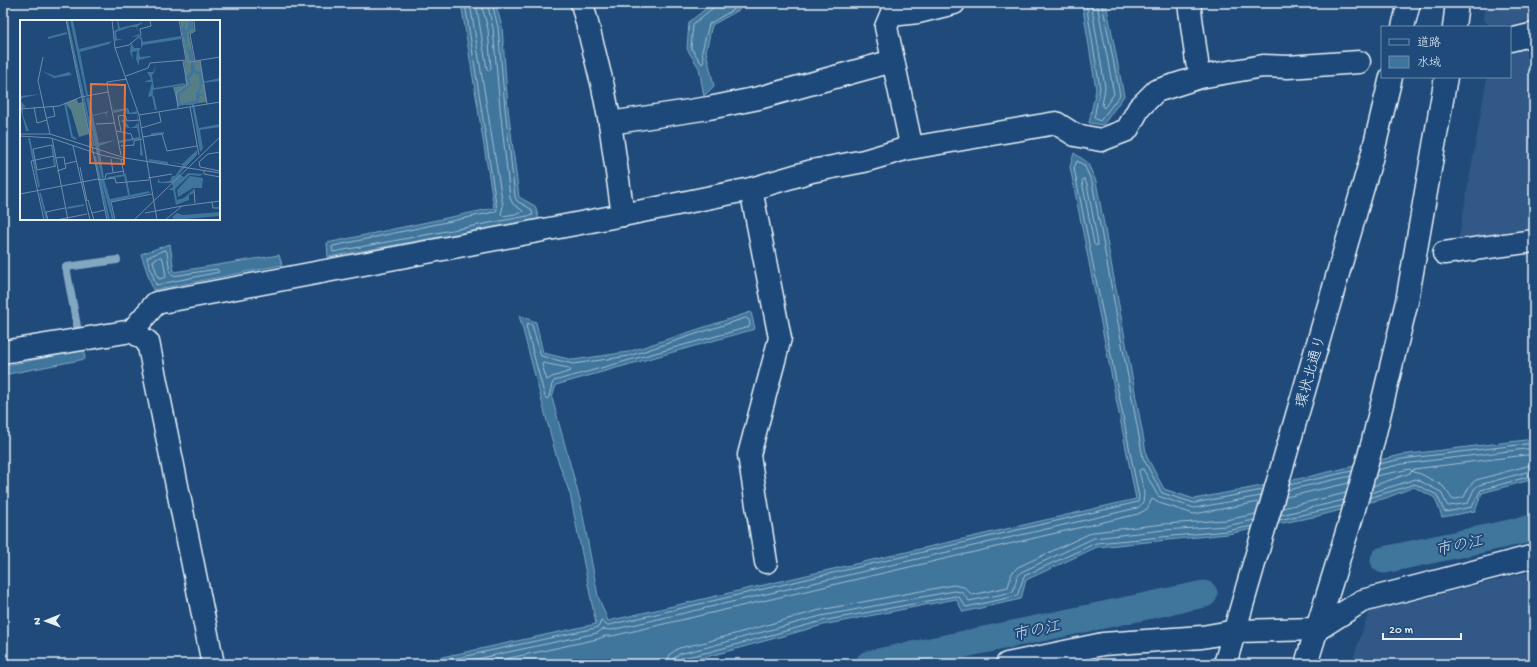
<svg xmlns="http://www.w3.org/2000/svg" width="1537" height="667" viewBox="0 0 1537 667" font-family="'Gochi Hand','Klee One',sans-serif">
	<style>
		.built { fill: #315887 }
		.water { fill: #3f759c; stroke: #83a7c1 }
		.lines { fill: none; stroke-linecap: round; stroke-linejoin: round }
		.shore { stroke: #a4bfd3; stroke-width: 1 }
		.stream { stroke: #83a7c1; stroke-width: 8 }
		.canal { stroke: #3f759c; stroke-width: 27 }
		.minor-casing { stroke: #e8f1f8; stroke-width: 25 }
		.trunk-casing { stroke: #e8f1f8; stroke-width: 25 }
		.minor { stroke: #1f4a7a; stroke-width: 22 }
		.trunk { stroke: #1f4a7a; stroke-width: 22 }
		.labels { text-anchor: middle; stroke-width: 4; stroke-linejoin: round; paint-order: stroke }
		.street-label { font-size: 15px; fill: #e8f1f8; stroke: #1f4a7a }
		.water-label { font-size: 16px; font-style: italic; fill: #cfdeea; stroke: #1f4a7a }
		.inset-river { fill: none; stroke: #3f759c; stroke-width: 2 }
		.inset-road { fill: none; stroke: #6f8dac; stroke-width: 1 }
		.view { fill: #e8773b; fill-opacity: 0.15; stroke: #e8773b; stroke-width: 2 }
		.inset-edge { fill: none; stroke: #e8f1f8; stroke-width: 2 }
	</style>
	<rect width="100%" height="100%" fill="#1f4a7a"/>
	<filter id="ink" filterUnits="userSpaceOnUse"><feTurbulence type="fractalNoise" baseFrequency=".025" numOctaves="2"/><feDisplacementMap in="SourceGraphic" scale="8" xChannelSelector="R" yChannelSelector="G"/><feConvolveMatrix kernelMatrix="1 2 1 2 8 2 1 2 1" color-interpolation-filters="sRGB"/></filter>
	<g filter="url(#ink)">
		<g class="built">
			<path d="M1485,3H1534V20L1499,27H1491L1483,19Z"/>
			<path d="M1534,45V229L1458,243L1487,77H1510V51Z"/>
			<path d="M1534,571V664H1351L1369,612Z"/>
		</g>
		<g class="water">
			<path d="M461,3H495L502,26L508,108L519,197L535,206L539,219L328,257L327,243L494,208Z"/>
			<path d="M713,3H743L739,10L712,25L706,51L714,86L704,96L699,68L687,49L689,22Z"/>
			<path d="M1082,3H1106L1124,96L1103,125L1089,123L1096,89Z"/>
			<path d="M1074,153L1087,162L1096,181L1147,457L1164,489L1194,499L1303,478L1401,455L1534,439V479L1482,493L1475,511L1442,517L1435,498L1414,487L1386,498L1318,516L1228,534L1097,547L1026,580L1021,599L963,612L956,599L823,625L710,656L673,664H410L596,624L570,494L556,455L519,315L536,322L543,353L573,360L628,352L751,312L755,329L556,385L552,398L580,500L598,596L608,621L1136,499L1070,167Z"/>
			<path d="M170,244L174,272L279,255L282,265L153,290L141,254Z"/>
			<path d="M84,350L85,359L3,375V366Z"/>
		</g>
		<g class="lines">
			<g class="shore">
				<path d="M465,3L497,210L494,212L333,246L332,247L333,252L533,215L531,209L517,201L515,197L505,108L498,27L492,3"/>
				<path d="M470,3L503,206L501,214L503,216L521,213L523,211L513,204L510,198L500,108L493,28L487,3"/>
				<path d="M476,3L487,69L489,71L491,69L488,29L481,3"/>
				<path d="M715,3L714,7L693,24L691,48L702,64L704,62L702,51L709,24L736,8L738,3"/>
				<path d="M1086,3L1100,88L1094,118L1100,121L1120,95L1102,3"/>
				<path d="M1091,3L1105,87L1102,106L1104,108L1114,94L1097,3"/>
				<path d="M1084,179L1087,184L1098,244L1097,246L1094,244L1082,181Z"/>
				<path d="M165,250L167,252L170,272L173,276L217,269L219,272L156,285L147,258Z"/>
				<path d="M161,257L163,259L166,277L160,279L158,278L153,261Z"/>
				<path d="M746,318L749,320L750,325L749,327L554,381L552,384L549,397L547,399L545,397L526,326L528,323L532,325L541,356L573,364L629,356Z"/>
				<path d="M543,363L569,368L571,371L552,377L547,380L542,365Z"/>
				<path d="M1534,454L1414,469L1412,471L1413,472L1421,474L1443,486L1453,500L1464,497L1470,485L1476,480L1534,464"/>
				<path d="M1379,464L1402,459L1534,443"/>
				<path d="M1377,470L1402,464L1534,448"/>
				<path d="M1289,485L1352,471"/>
				<path d="M1373,486L1410,473L1412,471L1410,469L1376,476"/>
				<path d="M1288,490L1351,476"/>
				<path d="M1371,493L1416,479L1441,492L1447,505L1449,506L1468,503L1474,489L1479,485L1534,470"/>
				<path d="M1286,497L1349,483"/>
				<path d="M1369,498L1415,484L1437,495L1444,511L1446,512L1472,507L1481,490L1534,475"/>
				<path d="M1283,508L1346,493"/>
				<path d="M1281,515L1344,500"/>
				<path d="M1279,520L1342,506"/>
				<path d="M429,664L596,628L599,626L601,621L606,625H609L1138,502L1139,497L1074,168L1077,161L1084,165L1092,182L1143,458L1160,490L1162,493L1194,503L1263,490"/>
				<path d="M453,664L597,633L603,629L611,630L1137,508C1150,502 1141,482 1139,471L1141,469H1143L1158,496L1194,508L1261,496"/>
				<path d="M482,664L598,639L605,636H612L1138,514L1147,509L1152,499L1159,503L1194,514L1259,502"/>
				<path d="M667,664L670,654L679,648L706,642L820,610L953,585L964,587L972,595L1008,587L1012,573L1018,567L1093,532L1164,524L1226,520L1256,514"/>
				<path d="M673,664L674,658L679,654L708,647L821,616L954,591L962,592L969,601L1013,592L1017,577L1021,572L1094,538L1164,530L1226,526L1254,520"/>
				<path d="M678,664V660L682,658L709,652L822,621L955,596L959,597L966,607L1017,596L1024,576L1096,543L1227,531L1253,526"/>
			</g>
			<path class="stream" d="M77,326L66,267L117,260"/>
			<g class="canal">
				<path d="M1384,560L1534,528"/>
				<path d="M869,664L1204,594"/>
			</g>
			<g class="minor-casing">
				<g id="minor">
					<path d="M582,3L603,87L610,123L709,108L759,98L893,61"/>
					<path d="M1189,3L1197,62"/>
					<path d="M1510,40L1534,34"/>
					<path d="M610,123L623,215"/>
					<path d="M905,149L910,140L886,27L891,15L918,12L954,3"/>
					<path d="M751,189L780,338L749,455L766,562"/>
					<path d="M1444,253L1534,241"/>
					<path d="M132,331L156,303L623,215L751,189L812,171L864,161L905,149L1056,123L1075,135L1101,140L1127,130L1139,108L1156,91L1200,77L1263,66L1288,67L1359,62"/>
					<path d="M3,352L132,331L148,342L213,664"/>
					<path d="M1007,664L1103,644L1202,637L1236,631L1318,629L1362,601L1534,556"/>
				</g>
			</g>
			<g class="trunk-casing">
				<g id="trunk">
					<path d="M1403,27L1409,3"/>
					<path d="M1454,27L1457,3"/>
					<path d="M1225,664L1372,156L1391,77"/>
					<path d="M1306,664L1352,516L1372,445L1407,301L1446,77"/>
				</g>
			</g>
			<use href="#minor" class="minor"/>
			<use href="#trunk" class="trunk"/>
		</g>
	</g>
	<g class="labels">
		<g class="street-label">
			<text transform="translate(1310 371) rotate(-74)" y="5">環状北通り</text>
		</g>
		<g class="water-label">
			<text transform="translate(1459 544) rotate(-12)" y="6">市の江</text>
			<text transform="translate(1036 629) rotate(-12)" y="6">市の江</text>
		</g>
	</g>
	<g transform="translate(20 20)">
		<rect width="200" height="200" fill="#1f4a7a"/>
		<path d="M160,0H173L174,11L169,14L174,40L169,42L166,40ZM164,41H180L187,82L158,86L153,67L166,65ZM57,79L58,83L63,82L69,114L59,117L51,90L45,83Z" fill="#557e86"/>
		<path d="M50,0H53L59,29L92,21L89,24L60,32L68,75H66ZM97,0H98L100,8L121,3L122,0V3L117,7L119,16L111,17L119,14L116,7H111L96,12L97,19H103L95,21L94,11L98,9ZM169,0H172L173,8L167,13V27L171,30L175,50L181,52L182,62L200,58V61L182,63L179,74H184L180,76L178,83L174,84L179,108L200,104V107L180,110L183,129L180,132L172,85H158L157,74L164,65L133,70V76L128,77L132,62H124L131,59L127,52H133L136,45L134,53L132,55L134,68L165,63L166,67L170,65L166,57L171,52V43L162,10L165,2V10L168,9ZM174,53L179,55L180,69L176,73V80L161,84L159,75L171,65L169,59ZM121,16L123,22L161,16V19L123,25L119,31L120,37L130,36L131,37L119,40V46L116,39L117,31L112,32L113,40L110,32L111,22L114,28H121V20L119,18ZM22,51L35,56L49,52L52,55L34,58ZM21,74L2,78L1,81L6,87L3,88V95L9,111H6L0,86V76ZM69,77L73,95L89,91L86,94L89,103L85,93L73,96L79,123L96,120L79,126L84,158L82,159L78,140L66,78ZM92,82L94,90L108,88L110,93L117,91L123,136L120,135V119L99,123L98,121L119,117L117,108H107L103,102L100,101L104,100L110,108L115,106L118,103L117,94H107L106,90L94,93ZM177,130V135L159,154L164,157L168,153L183,154L180,156L170,155L155,169L157,180L164,178L173,170L174,173L169,175V180L156,185L153,170H148L153,167L152,163H131H138V158L140,162L150,161L152,156H155L163,145L148,141L162,144ZM170,156L183,158L182,168H173L158,177L157,170ZM84,159L90,179L129,171L130,173L90,182L94,200H92L82,163L81,160ZM200,192V196L154,200L152,197L157,193L163,195Z" fill="#3f759c" fill-rule="evenodd"/>
		<path class="inset-river" d="M47,0L74,126M28,18L47,13M133,76L136,90M45,83L52,117L56,119M131,114L144,113M9,118L19,167M32,125L35,146M75,136L89,200M129,140L148,143M88,158L105,155L109,175M20,173L27,200M47,188L64,185"/>
		<path class="inset-road" d="M46,0L87,200M92,0L95,28L119,95L137,200M159,0L166,40M174,0L175,11L170,14L175,41M95,28L109,25L121,15L120,9L131,6L130,0M23,37L18,61L30,114M180,40L187,84M106,56L128,48L130,43L165,40L169,42L200,37M88,71L101,135M14,87L17,103L27,100M170,87L179,135M158,88L156,73L167,65L163,41M0,89L39,86L61,77L88,72L87,62L107,59M119,95L200,82M27,98L35,96L33,86M76,104L95,103M121,108L141,102L139,92M97,111L111,114L113,120M101,111L98,96L105,95L107,101L120,100M0,114H30L105,138L200,153M0,116L31,118L81,135L105,140M122,117L142,114L147,131L177,126M32,118L48,200M32,125L13,129L17,150L36,146M53,126L70,200M101,126L114,125V121L122,119M35,138L44,137L45,144M91,139L93,152M101,140L104,154M179,141L180,147L200,151M180,141L188,134L200,132M60,147L67,181M37,151L46,148L45,144L57,141M184,151V154L200,157M128,158L152,154M85,159L86,154L104,151M78,160L95,158L96,163L129,160M174,169L175,183M0,174L78,159M68,180L74,200M192,182L193,188H200M72,193L85,190M125,193L162,186M24,200L11,141L34,136M28,200L26,192L45,188M36,200L67,194M95,200L91,182L132,174M114,200L200,117M145,200L162,186L200,181"/>
		<path class="view" d="M71,64L105,65L104,144L70,143Z"/>
		<rect width="200" height="200" class="inset-edge"/>
	</g>
	<rect width="1537" height="667" fill="none" stroke="#1f4a7a" stroke-width="16"/>
	<rect x="8" y="8" width="1521" height="651" fill="none" stroke="#e8f1f8" stroke-width="1.5" filter="url(#ink)"/>
	<rect x="1381" y="26" width="130" height="52" fill="#1f4a7a" stroke="#6f8dac"/>
	<rect x="1389" y="39" width="20" height="6" fill="#1f4a7a" stroke="#6f8dac"/>
	<text x="1417" y="46" font-size="12" fill="#e8f1f8">道路</text>
	<rect x="1389" y="56" width="20" height="12" fill="#3f759c" stroke="#6f8dac"/>
	<text x="1417" y="66" font-size="12" fill="#e8f1f8">水域</text>
	<g transform="translate(46 621) rotate(269)" stroke="#1f4a7a" stroke-width="3" paint-order="stroke">
	<path d="M0-3L7 15L0 10L-7 15Z" fill="#e8f1f8"/>
	<text y="-6" font-size="11" font-weight="bold" text-anchor="middle" fill="#e8f1f8">N</text>
	</g>
	<path d="M1383 633v6h78v-6" fill="none" stroke="#e8f1f8" stroke-width="2"/>
	<text x="1389" y="633" font-size="12" fill="#e8f1f8" stroke="#1f4a7a" stroke-width="3" paint-order="stroke">20 m</text>
</svg>
